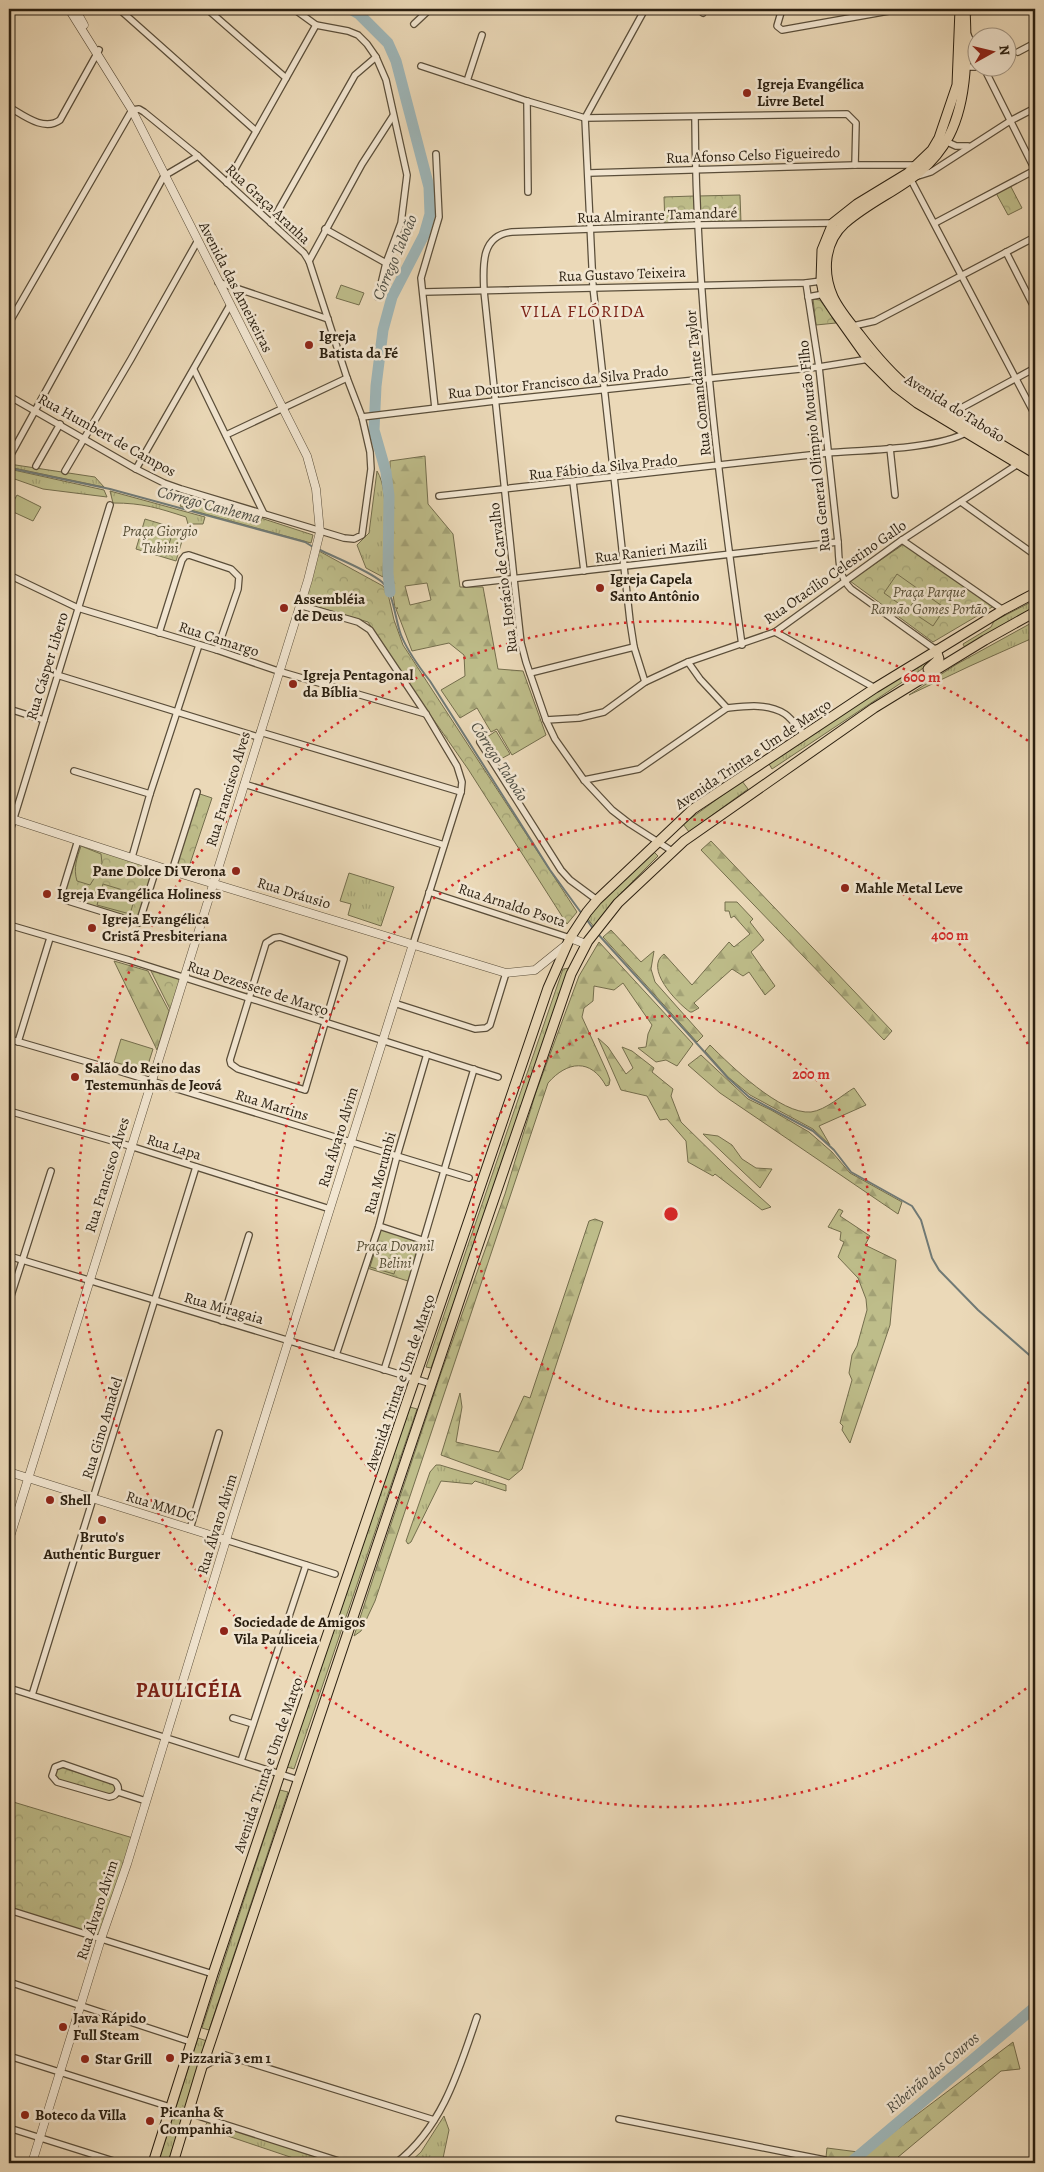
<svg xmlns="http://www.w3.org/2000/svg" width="1044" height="2172" viewBox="0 0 1044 2172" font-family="Alegreya,serif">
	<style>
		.grass { fill: url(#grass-tufts); stroke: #746e4d }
		.forest { fill: url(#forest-firs); stroke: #746e4d; fill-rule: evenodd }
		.park { fill: url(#park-crowns); stroke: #746e4d }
		.garden { fill: #bebd8a; stroke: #746e4d }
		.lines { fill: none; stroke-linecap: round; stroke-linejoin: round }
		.stream { stroke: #707a76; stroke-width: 2 }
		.river { stroke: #9eb7ba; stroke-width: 11 }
		.minor-casing { stroke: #5a4e3a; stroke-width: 8 }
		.tertiary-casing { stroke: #5a4e3a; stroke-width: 9 }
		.primary-casing { stroke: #2a1f10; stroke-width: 11 }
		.minor { stroke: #f2e6d1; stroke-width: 5.5 }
		.tertiary { stroke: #f2e6d1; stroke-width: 8 }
		.primary { stroke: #ebd9b8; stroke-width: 9 }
		.ring { fill: none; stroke: #d62828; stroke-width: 2.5; stroke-dasharray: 2.5 5 }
		.poi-dot { fill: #8f2418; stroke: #f2e6d1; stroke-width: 2 }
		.labels { text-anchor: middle; stroke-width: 5; stroke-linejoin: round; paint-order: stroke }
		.poi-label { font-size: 15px; font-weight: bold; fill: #2a1f10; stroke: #f2e6d1; text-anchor: start }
		.street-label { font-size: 15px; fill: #2a1f10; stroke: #f2e6d1 }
		.park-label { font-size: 15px; font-style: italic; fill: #564e35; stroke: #f2e6d1 }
		.water-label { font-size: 16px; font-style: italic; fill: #4d4d43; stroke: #f2e6d1 }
		.quarter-label { font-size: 18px; letter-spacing: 1px; fill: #7a1f14; stroke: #f2e6d1 }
		.district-label { font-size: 20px; font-weight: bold; letter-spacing: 1px; fill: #7a1f14; stroke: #f2e6d1 }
		.centre { fill: #d62828; stroke: #f2e6d1; stroke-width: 2.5 }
		.ring-label { font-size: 15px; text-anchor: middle; font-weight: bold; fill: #d62828; stroke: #f2e6d1; stroke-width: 5; stroke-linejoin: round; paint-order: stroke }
	</style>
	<defs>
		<pattern id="grass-tufts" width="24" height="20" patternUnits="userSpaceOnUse" patternTransform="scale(1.25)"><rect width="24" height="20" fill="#bebd8a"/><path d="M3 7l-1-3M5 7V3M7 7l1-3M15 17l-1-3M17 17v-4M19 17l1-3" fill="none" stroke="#a3a276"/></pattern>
		<pattern id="forest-firs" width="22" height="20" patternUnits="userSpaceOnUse" patternTransform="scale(1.25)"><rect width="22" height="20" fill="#bebd8a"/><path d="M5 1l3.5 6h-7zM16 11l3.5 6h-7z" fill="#a3a276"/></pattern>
		<pattern id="park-crowns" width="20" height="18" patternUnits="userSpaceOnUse" patternTransform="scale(1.25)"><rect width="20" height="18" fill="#bebd8a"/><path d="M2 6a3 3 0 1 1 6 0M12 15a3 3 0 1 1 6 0" fill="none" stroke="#a3a276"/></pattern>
	</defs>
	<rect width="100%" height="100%" fill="#ebd9b8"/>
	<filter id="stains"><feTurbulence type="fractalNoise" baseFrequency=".004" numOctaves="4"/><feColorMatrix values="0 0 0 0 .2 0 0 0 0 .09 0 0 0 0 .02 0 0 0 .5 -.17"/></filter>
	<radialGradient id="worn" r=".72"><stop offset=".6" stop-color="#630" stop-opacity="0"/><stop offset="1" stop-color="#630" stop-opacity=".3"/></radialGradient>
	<g class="grass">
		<path d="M9,464C38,468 66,473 95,477L104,487L9,467Z"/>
		<path d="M9,469L104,490L107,497L43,489L9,477Z"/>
		<path d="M377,471C391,493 383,550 383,577L366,568L357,545L369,533Z"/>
		<path d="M110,491L205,517L203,524H188L186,517C158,508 143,503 113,503Z"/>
		<path d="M187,494L313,535L311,543L187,509L180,506Z"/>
		<path d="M1035,600V609L965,648L963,644L991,627L994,621Z"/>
		<path d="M1035,621V637L970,666L909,695L957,664Z"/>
		<path d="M930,656L934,661L772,769L769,764Z"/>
		<path d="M742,781L748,789L689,832L683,824Z"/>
		<path d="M654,852L658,856L613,901L594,927L588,919L595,909Z"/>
		<path d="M349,873L394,887L381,926L348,915L351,904L340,901Z"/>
		<path d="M570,968L431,1368L426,1367L563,969Z"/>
		<path d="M410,1407L417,1409L294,1769L287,1767Z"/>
		<path d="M436,1465H440L506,1485V1491L475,1481L472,1484L441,1481L411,1542L408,1544L406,1541L430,1472Z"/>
		<path d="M280,1790L288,1792L209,2030L202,2028Z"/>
		<path d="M198,2038L207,2041L168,2163H158Z"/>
		<path d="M444,2116L449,2130L442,2163H409L421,2152Z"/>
		<path d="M208,2121L336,2163H308L204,2128Z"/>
	</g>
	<g class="forest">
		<path d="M425,456L428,504L453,534L460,587H483L498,669L523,671L546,735L512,755L497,729L491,732L477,708L460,718L441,690L465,676L464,655L449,643L412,651L396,609L398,608H395L390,574L392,564L390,461ZM427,583L431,600L410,605L405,586Z"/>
		<path d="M711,841L892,1031L884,1040L701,850Z"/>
		<path d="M725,902H737L753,919L750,922L764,940L751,952L775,986L765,995L749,972L743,976L732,969L694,1003L699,1008L692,1012H690C676,1002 644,968 664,954L692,985L729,942L734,947L750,934L734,916L731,918L729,911H725Z"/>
		<path d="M611,930L641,962L654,951L651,969L655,982L703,1036L697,1042L603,937Z"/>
		<path d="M599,942L693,1044L677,1066L666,1060L656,1062L638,1048L646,1047L648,1034L652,1025L623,983L614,990L594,986L593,1001L584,1008L582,1017L607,1072L610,1080L609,1085L606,1086C591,1058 567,1061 548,1083L375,1601L361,1631L354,1636L441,1373L505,1194L536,1092L579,976Z"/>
		<path d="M114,961L148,971L169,1011L157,1050Z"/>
		<path d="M598,1038L608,1047L626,1074L633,1068L622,1047L632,1051L654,1068L652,1072L673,1089L671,1096L681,1122L729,1169L771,1207L762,1210L715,1174L713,1176L688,1162L686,1141L667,1119L660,1120L647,1096L621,1090Z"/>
		<path d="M710,1045C730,1065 781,1115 811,1112C826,1110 842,1095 854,1088L866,1105L819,1126L830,1145L813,1129L750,1095L728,1077L705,1051Z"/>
		<path d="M701,1055L748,1099L771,1110L809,1132L832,1152L850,1173L902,1202L898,1214L720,1093L688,1065Z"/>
		<path d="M703,1134L718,1136L732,1145L742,1159L756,1168L772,1169L760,1188Z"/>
		<path d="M839,1209L843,1211L840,1216L870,1236L865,1245L896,1260L890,1325L850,1443L842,1430L843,1426L840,1423L852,1380L849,1373L852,1355L857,1346L867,1310L866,1299L858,1278L838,1257L844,1242L840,1240L841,1232L828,1227Z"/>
		<path d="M595,1219L603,1222L522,1469L509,1480L441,1455L460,1393L462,1407L456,1442L499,1452L524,1396L530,1398L589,1221Z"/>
		<path d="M1013,2042L1020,2069L1001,2071L891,2163H837L826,2157L827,2148L866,2153Z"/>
	</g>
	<g class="park">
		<path d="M1010,185L1022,208L1008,215L996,193Z"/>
		<path d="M740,195L741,223L698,224V196Z"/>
		<path d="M694,196L695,224L665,225L664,197Z"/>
		<path d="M813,299L820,300L836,323L816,325Z"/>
		<path d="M145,519L185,531L176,561L136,549Z"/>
		<path d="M904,544L994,606L933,642L850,581Z"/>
		<path d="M319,551L383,586L388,594L394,620L403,645L577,912L567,924L468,769L408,683L368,622L301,602Z"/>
		<path d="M200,794L212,798L188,870L176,866Z"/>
		<path d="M79,843L151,868L152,876L139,921L63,898V893Z"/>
		<path d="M150,969L180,979L171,1011Z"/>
		<path d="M380,1228L423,1241L411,1282L367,1268Z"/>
		<path d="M57,1766L117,1785L114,1796L54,1778Z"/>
		<path d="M10,1801L133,1838L101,1937L9,1909Z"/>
	</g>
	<g class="garden">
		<path d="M341,285L364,293L359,305L336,298Z"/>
		<path d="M17,495L41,507L33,521L9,510Z"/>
		<path d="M150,531L171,538L167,550L146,544Z"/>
		<path d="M897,574L921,591L908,610L884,593Z"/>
		<path d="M922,592L945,608L933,626L909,610Z"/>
		<path d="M496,731L510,754L497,761L484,739Z"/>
		<path d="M81,846L101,854L102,863C99,871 95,877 90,885L77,881C73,868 77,858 81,846Z"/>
		<path d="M103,884L136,894L130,914L97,905Z"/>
		<path d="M121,1039L153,1049L146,1071L114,1062Z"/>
		<path d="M374,1254L398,1261L394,1274L370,1267Z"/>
	</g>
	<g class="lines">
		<g class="stream">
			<path d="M9,468L110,489L305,542L313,547"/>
			<path d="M318,549C336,558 368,570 382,582C394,593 395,620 401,635C408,652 419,667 430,681L550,870L582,914"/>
			<path d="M587,920L594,930"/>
			<path d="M597,933L728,1078L749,1097L813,1131L834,1150L851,1172L912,1206L921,1220L932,1258L939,1270L978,1310L1035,1360"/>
		</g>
		<g class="river">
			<path d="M350,9L359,14L388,43L396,61L429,187L430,214L424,235L392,297L383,330L376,386L374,430L386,472L389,496L388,573L390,592"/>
			<path d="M850,2163L1035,2007"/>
		</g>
		<g class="minor-casing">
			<g id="minor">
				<path d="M119,9L256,131"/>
				<path d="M207,9L286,78"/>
				<path d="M294,9L316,25L348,31L358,35L367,44L376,57L386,80L407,175L401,223L386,263L325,229"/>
				<path d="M782,9L777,26L782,30L900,9"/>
				<path d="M844,9L858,15"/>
				<path d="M956,9L965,14L975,9"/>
				<path d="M703,13L705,9"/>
				<path d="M414,24L430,9"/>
				<path d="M967,33L976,52"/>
				<path d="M1018,52L1035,43"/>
				<path d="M421,66L527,101L585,118L847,114L856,123L855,165"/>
				<path d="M964,67H976"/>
				<path d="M984,68L1035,170"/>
				<path d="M467,81L482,35"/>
				<path d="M527,101L528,192"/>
				<path d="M9,107C23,115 44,132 60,120L99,50"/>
				<path d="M695,117C696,294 717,470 742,645"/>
				<path d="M945,141L956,146H968"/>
				<path d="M589,173L855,165H917"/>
				<path d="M915,177L931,172L1010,121L1035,108"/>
				<path d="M911,180L1035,415"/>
				<path d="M227,183L316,25"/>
				<path d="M271,223L355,75L376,57"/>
				<path d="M935,223L1035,170"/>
				<path d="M1006,252L1035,309"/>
				<path d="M309,261L362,164L393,116"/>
				<path d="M218,282L328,319"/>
				<path d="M806,283L819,367L838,542C839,560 838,576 851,589L936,650"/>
				<path d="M424,292L806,283L821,281"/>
				<path d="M378,297L386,263"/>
				<path d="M808,297L824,294"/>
				<path d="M9,323L132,110L139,109L144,112L198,156L304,253L309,261L347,378L362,417L370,452L371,469L362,535L354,539L344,538L181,489L164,483L136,469L9,396"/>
				<path d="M853,326L875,321L1035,237"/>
				<path d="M194,370L264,514"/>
				<path d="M435,408L421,278L439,217L436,154"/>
				<path d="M952,413L1035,368"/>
				<path d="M362,417L495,401L819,367L869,359"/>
				<path d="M226,435L347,378"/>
				<path d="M890,448L895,495"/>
				<path d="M9,458L164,176L198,156"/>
				<path d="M36,466L60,424"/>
				<path d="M136,469L230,305"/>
				<path d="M65,471L131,359L197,242"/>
				<path d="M573,482L584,571"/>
				<path d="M439,496L828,453C863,450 939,449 967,432"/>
				<path d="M961,502L1035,555"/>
				<path d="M902,540L1003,610"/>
				<path d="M9,575L78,608L217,650L278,671L426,714"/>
				<path d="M466,584L838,542"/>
				<path d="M299,605L358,622L370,630L426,714L457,766L462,782L461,792L413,944"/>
				<path d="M775,632L875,688"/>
				<path d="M159,633L182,560L185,556L189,555L231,569L239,577L238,589L217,650"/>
				<path d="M688,662L700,679L727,708C746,706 768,703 785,714C792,719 798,728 804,734"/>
				<path d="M530,673L634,647"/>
				<path d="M57,675L258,737"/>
				<path d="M645,682L634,647L630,621L593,287L585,118L645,9"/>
				<path d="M9,709L44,720"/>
				<path d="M546,720L579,718L604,712L645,682L688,662L775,632L902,540L1018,464"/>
				<path d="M260,732L461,792"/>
				<path d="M480,742L561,870L570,880L597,900"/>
				<path d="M74,771L150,794"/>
				<path d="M584,780L639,769L727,708"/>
				<path d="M244,784L444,845"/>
				<path d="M9,834L110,505"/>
				<path d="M78,840L62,892L63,898L65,900L139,923L157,866"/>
				<path d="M672,851L630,824L612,810L584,780L555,739L546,720L526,662L521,643L514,579L484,291C483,267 480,235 512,232L697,225L833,223"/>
				<path d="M132,857L150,794L199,645"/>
				<path d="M172,871L197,792"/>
				<path d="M429,892L570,938"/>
				<path d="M9,925L129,960L498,1077"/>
				<path d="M280,937L344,959L305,1090L238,1069L231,1064L230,1060L266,943L274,938Z"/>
				<path d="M394,1003L475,1029L486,1028L490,1025L506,973"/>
				<path d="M9,1039L112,1069L469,1178"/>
				<path d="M18,1042L50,938"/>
				<path d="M9,1111L130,1146L330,1209"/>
				<path d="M379,1226L425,1241"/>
				<path d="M9,1256L432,1384"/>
				<path d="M9,1302L51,1171"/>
				<path d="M222,1321L249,1235"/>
				<path d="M336,1355L379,1226L397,1156L427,1054"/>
				<path d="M384,1370C416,1270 444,1169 474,1069"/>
				<path d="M190,1529L219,1433"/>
				<path d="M226,1540L335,1574"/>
				<path d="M9,1688L299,1780"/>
				<path d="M32,1695L196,1167"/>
				<path d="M233,1718L253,1724"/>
				<path d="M241,1761L306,1565"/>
				<path d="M63,1764L115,1782C121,1788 118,1796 109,1797L57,1782L52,1776L55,1767Z"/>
				<path d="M118,1792L146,1801"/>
				<path d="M9,1910L213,1974"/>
				<path d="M9,1982L191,2042"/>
				<path d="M9,2056L170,2107"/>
				<path d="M202,2067L225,2055L434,2120"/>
				<path d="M189,2113L345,2163"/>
				<path d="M619,2119L825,2160L831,2163"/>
				<path d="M9,2128L120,2163"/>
				<path d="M94,2163L96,2156"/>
				<path d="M396,2163C442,2128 459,2070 477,2017"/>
			</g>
		</g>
		<g class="tertiary-casing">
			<g id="tertiary">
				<path d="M75,9L84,25"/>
				<path d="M9,818L172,871L506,973L535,970L566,945"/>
				<path d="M570,938L586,944"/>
				<path d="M9,1472L226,1540"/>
				<path d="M9,1540L308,580L320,532L316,489L307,456L132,110L69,9"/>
				<path d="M32,2163L101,1939L127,1864L226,1540L413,944"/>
			</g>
		</g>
		<g class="primary-casing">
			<g id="primary">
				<path d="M960,9L957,85L939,138L932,150L908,173L857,204L833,223L822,250L821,281L824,296L836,314L868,359L896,387L917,403L1035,474"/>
				<path d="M965,9C967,49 968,99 949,136C924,183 882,191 845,223C824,242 822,272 833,297C839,310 850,323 859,334C875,355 890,373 911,390L1035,465"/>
				<path d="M928,669L939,659L936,650"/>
				<path d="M153,2163L213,1974L280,1774L548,988L570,938L587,912L597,900L693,809L875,688L1003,610L1035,593"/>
				<path d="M173,2163L202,2067L473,1260L571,974L588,941L618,903L684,841L874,708L985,640L1035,612"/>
			</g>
		</g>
		<use href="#minor" class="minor"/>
		<use href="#tertiary" class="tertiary"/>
		<use href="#primary" class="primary"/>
	</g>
	<g class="ring">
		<circle cx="671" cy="1214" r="198"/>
		<path d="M1035 1368A395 395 0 1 1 1035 1060"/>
		<path d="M1032 1684A593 593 0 1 1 1032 744"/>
	</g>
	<g class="poi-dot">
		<circle cx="747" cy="93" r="5"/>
		<circle cx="309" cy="345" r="5"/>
		<circle cx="600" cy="588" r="5"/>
		<circle cx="284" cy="608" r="5"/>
		<circle cx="293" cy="684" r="5"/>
		<circle cx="236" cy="871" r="5"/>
		<circle cx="845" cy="888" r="5"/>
		<circle cx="47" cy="894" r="5"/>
		<circle cx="92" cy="928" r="5"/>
		<circle cx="75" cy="1077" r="5"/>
		<circle cx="50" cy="1500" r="5"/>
		<circle cx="102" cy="1520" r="5"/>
		<circle cx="224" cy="1631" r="5"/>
		<circle cx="63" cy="2027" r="5"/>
		<circle cx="170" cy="2058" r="5"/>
		<circle cx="85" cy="2059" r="5"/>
		<circle cx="25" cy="2115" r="5"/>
		<circle cx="150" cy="2121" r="5"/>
	</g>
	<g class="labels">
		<g class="poi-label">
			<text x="757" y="89">Igreja Evangélica<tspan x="757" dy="17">Livre Betel</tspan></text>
			<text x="319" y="341">Igreja<tspan x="319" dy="17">Batista da Fé</tspan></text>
			<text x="610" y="584">Igreja Capela<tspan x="610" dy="17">Santo Antônio</tspan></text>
			<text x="294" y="604">Assembléia<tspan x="294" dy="17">de Deus</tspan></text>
			<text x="303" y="680">Igreja Pentagonal<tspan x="303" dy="17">da Bíblia</tspan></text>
			<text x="226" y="876" text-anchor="end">Pane Dolce Di Verona</text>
			<text x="855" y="893">Mahle Metal Leve</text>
			<text x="57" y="899">Igreja Evangélica Holiness</text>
			<text x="102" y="924">Igreja Evangélica<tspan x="102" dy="17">Cristã Presbiteriana</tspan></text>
			<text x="85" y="1073">Salão do Reino das<tspan x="85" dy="17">Testemunhas de Jeová</tspan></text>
			<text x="60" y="1505">Shell</text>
			<text x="102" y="1542" text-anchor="middle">Bruto's<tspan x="102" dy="17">Authentic Burguer</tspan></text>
			<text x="234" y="1627">Sociedade de Amigos<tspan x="234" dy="17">Vila Pauliceia</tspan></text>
			<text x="73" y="2023">Java Rápido<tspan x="73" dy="17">Full Steam</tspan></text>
			<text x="180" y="2063">Pizzaria 3 em 1</text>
			<text x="95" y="2064">Star Grill</text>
			<text x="160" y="2117">Picanha &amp;<tspan x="160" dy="17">Companhia</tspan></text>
			<text x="35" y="2120">Boteco da Villa</text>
		</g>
		<g class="street-label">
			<text transform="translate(753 155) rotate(-2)" y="5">Rua Afonso Celso Figueiredo</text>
			<text transform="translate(268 204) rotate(43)" y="5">Rua Graça Aranha</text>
			<text transform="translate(657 215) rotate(-2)" y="5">Rua Almirante Tamandaré</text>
			<text transform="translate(622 274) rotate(-2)" y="5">Rua Gustavo Teixeira</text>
			<text transform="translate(236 287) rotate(63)" y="5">Avenida das Ameixeiras</text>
			<text transform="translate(558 382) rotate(-6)" y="5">Rua Doutor Francisco da Silva Prado</text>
			<text transform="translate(698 383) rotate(-96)" y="5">Rua Comandante Taylor</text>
			<text transform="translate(955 408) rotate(32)" y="5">Avenida do Taboão</text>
			<text transform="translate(107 435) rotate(29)" y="5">Rua Humbert de Campos</text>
			<text transform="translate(814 446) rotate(-96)" y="5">Rua General Olímpio Mourão Filho</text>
			<text transform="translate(603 467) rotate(-6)" y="5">Rua Fábio da Silva Prado</text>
			<text transform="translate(651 551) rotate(-7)" y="5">Rua Ranieri Mazili</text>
			<text transform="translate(835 572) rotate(-35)" y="5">Rua Otacílio Celestino Gallo</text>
			<text transform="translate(503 578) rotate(-97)" y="5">Rua Horácio de Carvalho</text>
			<text transform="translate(219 639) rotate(18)" y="5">Rua Camargo</text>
			<text transform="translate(47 666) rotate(-73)" y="5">Rua Cásper Libero</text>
			<text transform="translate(753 754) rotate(-34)" y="5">Avenida Trinta e Um de Março</text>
			<text transform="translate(228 789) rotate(-73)" y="5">Rua Francisco Alves</text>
			<text transform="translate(294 893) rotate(17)" y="5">Rua Dráusio</text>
			<text transform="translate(512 905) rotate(18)" y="5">Rua Arnaldo Psota</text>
			<text transform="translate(258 988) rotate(18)" y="5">Rua Dezessete de Março</text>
			<text transform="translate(272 1105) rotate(17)" y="5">Rua Martins</text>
			<text transform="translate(338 1137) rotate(-73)" y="5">Rua Álvaro Alvim</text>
			<text transform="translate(174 1147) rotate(17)" y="5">Rua Lapa</text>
			<text transform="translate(380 1173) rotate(-75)" y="5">Rua Morumbi</text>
			<text transform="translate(107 1175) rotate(-73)" y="5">Rua Francisco Alves</text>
			<text transform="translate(224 1308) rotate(16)" y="5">Rua Miragaia</text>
			<text transform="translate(400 1382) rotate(-71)" y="5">Avenida Trinta e Um de Março</text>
			<text transform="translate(102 1428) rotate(-73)" y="5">Rua Gino Amadel</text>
			<text transform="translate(161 1506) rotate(17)" y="5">Rua MMDC</text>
			<text transform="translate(217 1524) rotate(-73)" y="5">Rua Álvaro Alvim</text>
			<text transform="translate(268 1765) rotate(-71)" y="5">Avenida Trinta e Um de Março</text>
			<text transform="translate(97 1910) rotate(-72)" y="5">Rua Álvaro Alvim</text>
		</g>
		<g class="park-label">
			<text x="160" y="536">Praça Giorgio<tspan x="160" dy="17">Tubini</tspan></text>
			<text x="929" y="597">Praça Parque<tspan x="929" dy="17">Ramão Gomes Portão</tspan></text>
			<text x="395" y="1251">Praça Dovanil<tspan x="395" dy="17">Belini</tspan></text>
		</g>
		<g class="water-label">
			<text transform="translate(394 257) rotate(-67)" y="6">Córrego Taboão</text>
			<text transform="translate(209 504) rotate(15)" y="6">Córrego Canhema</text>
			<text transform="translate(500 761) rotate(57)" y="6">Córrego Taboão</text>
			<text transform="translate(932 2072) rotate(-40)" y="6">Ribeirão dos Couros</text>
		</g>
		<g class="quarter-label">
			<text x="583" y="317">VILA FLÓRIDA</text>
		</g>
		<g class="district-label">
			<text x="189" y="1697">PAULICÉIA</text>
		</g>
	</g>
	<circle cx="671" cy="1214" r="8" class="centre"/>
	<g class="ring-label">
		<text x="922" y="682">600 m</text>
		<text x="950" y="940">400 m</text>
		<text x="811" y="1079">200 m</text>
	</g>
	<rect width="1044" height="2172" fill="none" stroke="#ebd9b8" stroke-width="30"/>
	<rect x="10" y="10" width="1024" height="2152" fill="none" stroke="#2a1f10" stroke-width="2.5"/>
	<rect x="15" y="15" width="1014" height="2142" fill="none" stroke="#2a1f10"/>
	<g transform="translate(992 52) rotate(82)"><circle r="24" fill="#f2e6d1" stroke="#a29684"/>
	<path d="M0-4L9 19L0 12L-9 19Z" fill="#8f2418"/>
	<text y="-8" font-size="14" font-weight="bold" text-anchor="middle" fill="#2a1f10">N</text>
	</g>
	<rect width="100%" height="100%" filter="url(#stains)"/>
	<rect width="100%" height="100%" fill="url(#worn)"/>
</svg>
